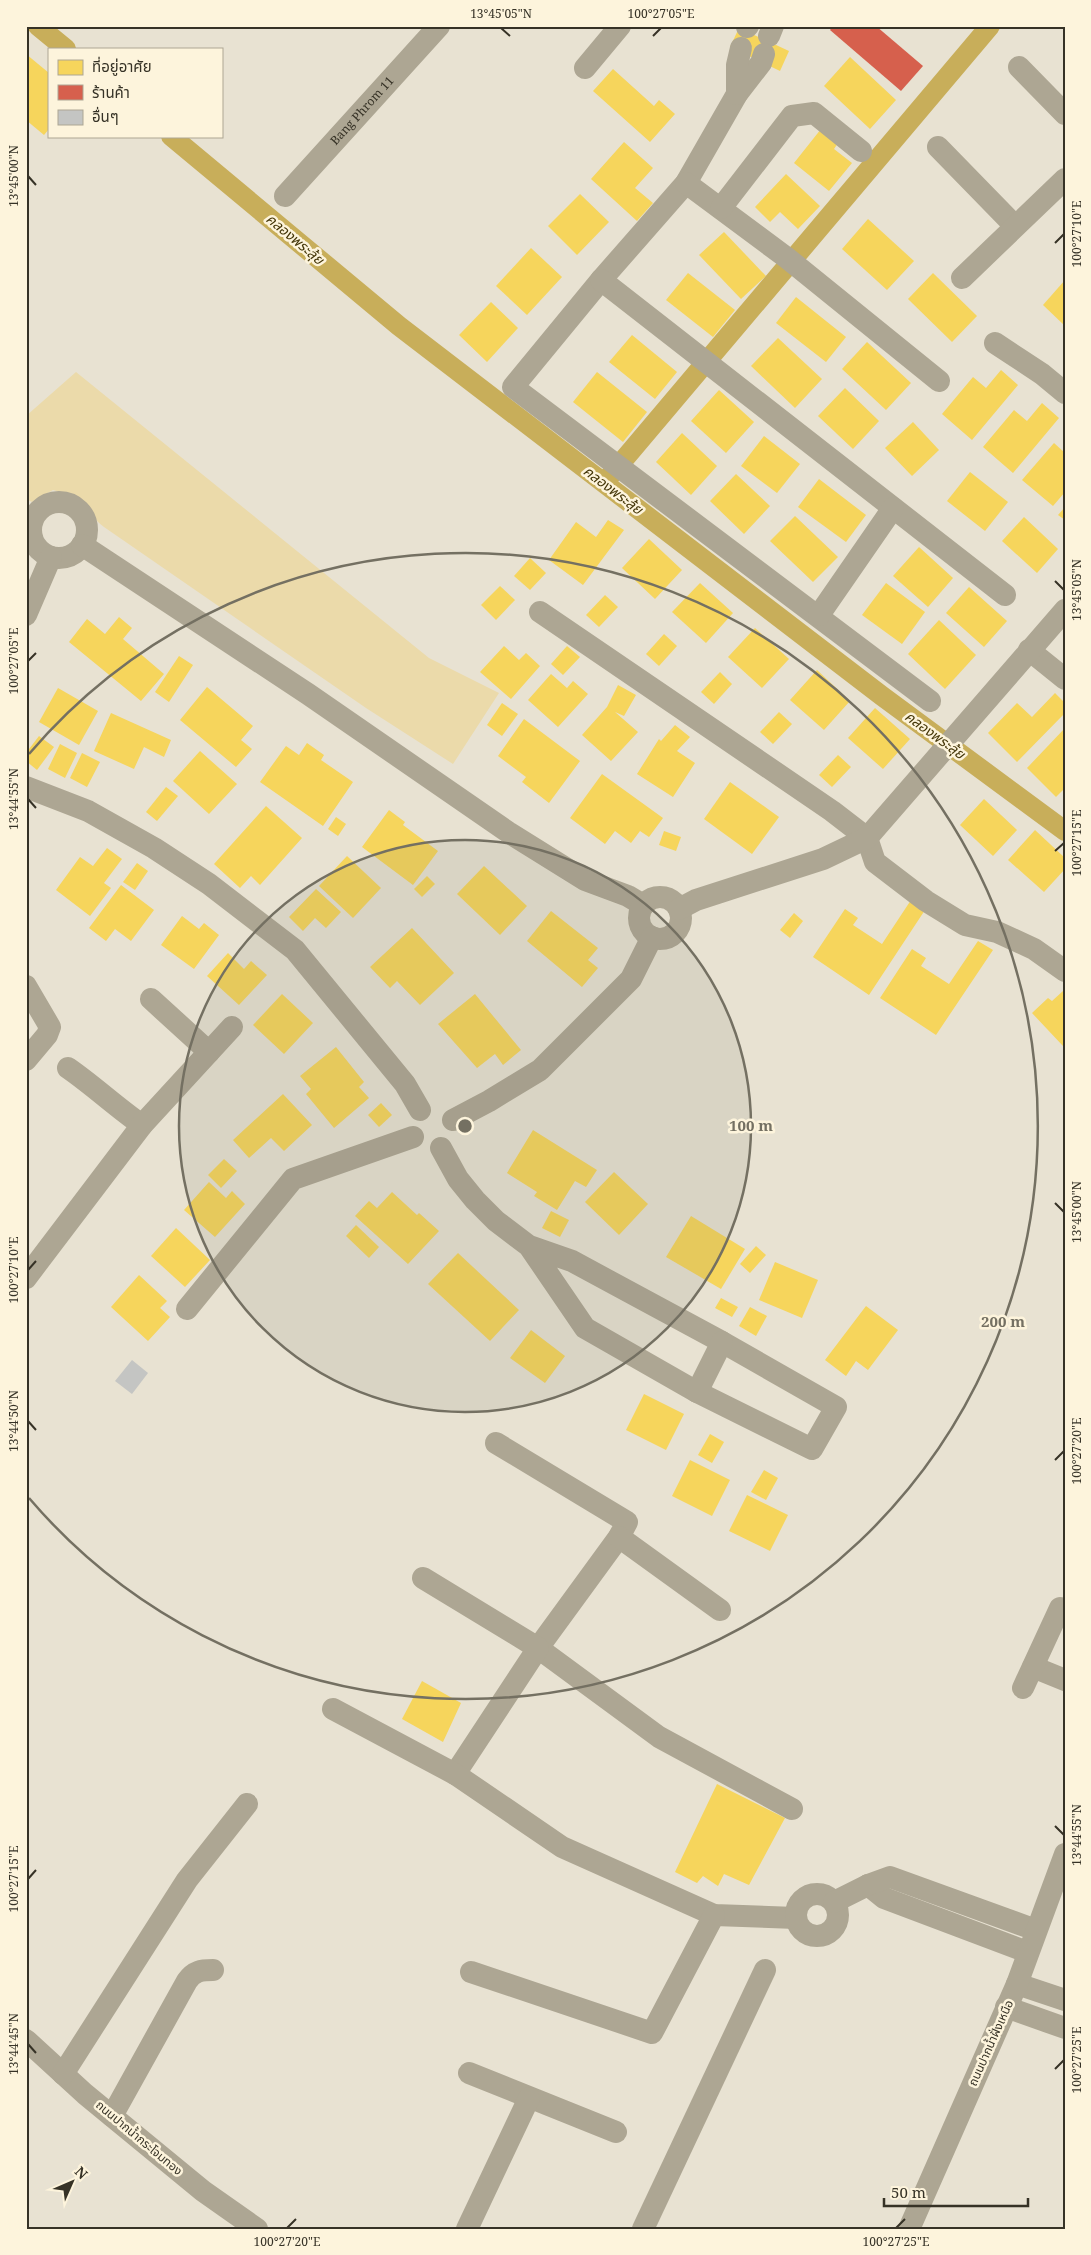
<svg xmlns="http://www.w3.org/2000/svg" width="1091" height="2255" viewBox="0 0 1091 2255" font-family="'Noto Serif','Noto Sans Thai',serif">
	<style>
		.green { fill: #ebdaaa }
		.homes { fill: #f6d55c }
		.shops { fill: #d6604d }
		.lines { fill: none; stroke-linecap: round; stroke-linejoin: round }
		.canal { stroke: #c8ae5a; stroke-width: 20 }
		.building { fill: #c4c5c3 }
		.minor { stroke: #ada693; stroke-width: 22 }
		.ticks { fill: none; stroke: #363226; stroke-width: 2 }
		.ring { fill: none; stroke: #747062; stroke-width: 2.5 }
		.labels { text-anchor: middle; stroke-width: 5; stroke-linejoin: round; paint-order: stroke }
		.street-label { font-size: 12px; fill: #363226; stroke: #fdf4dc }
		.water-label { font-size: 14px; font-style: italic; fill: #433507; stroke: #fdf4dc }
		.centre { fill: #747062; stroke: #fdf4dc; stroke-width: 2.5 }
		.ring-label { font-size: 15px; text-anchor: middle; font-weight: bold; fill: #747062; stroke: #fdf4dc; stroke-width: 5; stroke-linejoin: round; paint-order: stroke }
		.neatline { fill: none; stroke: #363226; stroke-width: 2 }
		.ticks-label { font-size: 12px; text-anchor: middle; fill: #363226 }
	</style>
	<rect width="100%" height="100%" fill="#e8e2d2"/>
	<path class="green" d="M76,372L429,658L499,693L453,764L366,708L104,527C84,511 81,497 53,490L32,502L26,499V416Z"/>
	<g class="homes">
		<path d="M739,28L789,51L780,71L730,47Z"/>
		<path d="M26,54L49,73V129L44,135L26,120Z"/>
		<path d="M850,57L896,100L870,129L824,86Z"/>
		<path d="M613,69L654,106L659,100L675,114L650,142L593,91Z"/>
		<path d="M821,129L838,143L834,149L852,163L829,191L794,163Z"/>
		<path d="M624,142L653,168L635,188L653,203L637,221L591,179Z"/>
		<path d="M786,174L820,206L798,229L780,212L770,222L755,207Z"/>
		<path d="M580,194L609,222L577,255L548,226Z"/>
		<path d="M868,219L914,261L887,290L842,249Z"/>
		<path d="M724,232L766,276L741,299L699,255Z"/>
		<path d="M531,248L562,277L527,315L496,286Z"/>
		<path d="M688,273L735,310L713,337L666,300Z"/>
		<path d="M933,273L977,316L952,342L908,299Z"/>
		<path d="M1065,280V326L1043,305Z"/>
		<path d="M796,297L846,337L826,362L776,323Z"/>
		<path d="M491,302L518,328L487,362L459,335Z"/>
		<path d="M632,335L677,372L655,399L609,362Z"/>
		<path d="M778,338L822,379L795,408L751,366Z"/>
		<path d="M867,342L911,383L886,410L842,369Z"/>
		<path d="M1001,370L1018,385L972,440L942,414L973,377L986,388Z"/>
		<path d="M597,372L647,412L623,442L573,402Z"/>
		<path d="M845,388L879,421L853,449L818,416Z"/>
		<path d="M719,390L754,422L726,453L691,421Z"/>
		<path d="M1042,403L1059,418L1013,473L983,447L1014,410L1027,421Z"/>
		<path d="M913,422L939,450L912,476L885,448Z"/>
		<path d="M682,433L717,466L691,495L656,462Z"/>
		<path d="M764,436L800,464L777,493L741,466Z"/>
		<path d="M1054,443L1065,453V492L1053,506L1022,480Z"/>
		<path d="M970,472L1008,502L985,531L947,501Z"/>
		<path d="M736,474L770,506L744,534L710,501Z"/>
		<path d="M819,479L866,515L846,542L798,507Z"/>
		<path d="M1065,507V520L1058,515Z"/>
		<path d="M795,516L838,557L813,582L770,541Z"/>
		<path d="M1024,517L1058,549L1037,573L1002,541Z"/>
		<path d="M608,520L624,530L583,585L549,560L576,522L596,537Z"/>
		<path d="M649,539L682,570L655,599L622,568Z"/>
		<path d="M919,547L953,578L928,607L893,576Z"/>
		<path d="M530,558L546,573L530,590L514,576Z"/>
		<path d="M700,583L733,613L706,643L672,612Z"/>
		<path d="M886,583L925,612L902,644L862,615Z"/>
		<path d="M500,586L515,600L496,620L481,605Z"/>
		<path d="M969,587L1007,621L984,647L946,613Z"/>
		<path d="M605,595L618,607L599,627L586,615Z"/>
		<path d="M119,617L132,628L123,639L164,674L141,701L69,642L87,619L105,634Z"/>
		<path d="M939,620L976,655L945,689L908,654Z"/>
		<path d="M755,628L789,659L762,688L728,657Z"/>
		<path d="M664,634L677,646L659,666L646,654Z"/>
		<path d="M504,646L519,660L526,653L540,666L511,699L480,672Z"/>
		<path d="M567,646L580,657L563,675L551,664Z"/>
		<path d="M179,656L193,665L169,702L155,692Z"/>
		<path d="M817,670L850,701L824,730L790,700Z"/>
		<path d="M720,672L732,684L714,704L701,692Z"/>
		<path d="M551,674L567,688L573,681L588,694L558,727L528,700Z"/>
		<path d="M618,685L636,695L624,716L615,712L638,732L611,761L582,735L607,707Z"/>
		<path d="M207,687L253,726L241,740L252,749L236,767L180,720Z"/>
		<path d="M58,688L98,711L79,745L39,722Z"/>
		<path d="M1055,693L1065,703V713L1017,762L988,733L1017,703L1032,717Z"/>
		<path d="M502,703L518,714L502,736L487,725Z"/>
		<path d="M875,708L910,739L883,769L848,738Z"/>
		<path d="M779,712L792,724L773,744L760,732Z"/>
		<path d="M111,713L171,740L164,757L144,747L134,769L94,751Z"/>
		<path d="M524,719L580,761L549,803L522,782L526,777L498,756Z"/>
		<path d="M675,725L690,737L677,751L695,763L673,797L637,774L659,739L661,741Z"/>
		<path d="M1065,728V788L1056,797L1027,768Z"/>
		<path d="M39,736L54,747L37,770L26,761V753Z"/>
		<path d="M307,743L324,755L321,760L353,782L323,826L260,782L286,746L299,755Z"/>
		<path d="M60,744L77,753L65,778L48,769Z"/>
		<path d="M200,751L237,784L209,814L173,781Z"/>
		<path d="M82,753L100,762L87,787L70,778Z"/>
		<path d="M838,755L851,767L832,787L819,775Z"/>
		<path d="M602,774L663,818L649,837L640,831L631,843L615,831L605,844L570,818Z"/>
		<path d="M730,782L779,817L752,854L704,819Z"/>
		<path d="M166,787L178,796L157,821L146,812Z"/>
		<path d="M984,799L1017,830L993,856L960,825Z"/>
		<path d="M266,806L302,838L260,885L251,876L240,888L214,864Z"/>
		<path d="M389,810L405,822L403,825L438,851L413,885L362,847Z"/>
		<path d="M336,817L346,824L338,836L328,829Z"/>
		<path d="M1035,830L1065,858V869L1044,892L1008,860Z"/>
		<path d="M664,831L681,837L676,851L659,845Z"/>
		<path d="M107,848L122,859L104,883L111,888L90,916L56,890L80,857L93,866Z"/>
		<path d="M347,856L381,888L353,918L319,886Z"/>
		<path d="M137,863L148,871L135,890L123,882Z"/>
		<path d="M484,866L527,906L500,935L457,894Z"/>
		<path d="M427,876L435,884L422,897L414,889Z"/>
		<path d="M121,885L154,910L131,941L115,929L106,941L89,928Z"/>
		<path d="M316,889L341,912L326,928L315,918L303,931L289,917Z"/>
		<path d="M911,900L925,910L869,995L813,957L845,909L858,918L853,925L882,944Z"/>
		<path d="M551,911L598,948L588,960L598,968L582,987L527,941Z"/>
		<path d="M794,913L803,921L790,938L780,930Z"/>
		<path d="M182,916L199,929L204,923L219,935L194,969L161,945Z"/>
		<path d="M412,928L454,973L420,1005L397,981L390,988L370,967Z"/>
		<path d="M978,941L993,950L936,1035L880,998L912,949L926,958L921,966L949,984Z"/>
		<path d="M228,953L244,969L251,961L267,975L239,1005L207,976Z"/>
		<path d="M1063,991L1065,994V1044L1063,1046L1032,1013L1048,998L1052,1001Z"/>
		<path d="M282,994L313,1023L284,1054L253,1025Z"/>
		<path d="M475,994L521,1050L503,1065L495,1054L477,1068L438,1024Z"/>
		<path d="M336,1047L364,1082L359,1087L369,1098L334,1128L306,1094L311,1089L300,1076Z"/>
		<path d="M283,1094L312,1125L284,1151L271,1138L249,1158L233,1140Z"/>
		<path d="M381,1103L392,1115L379,1127L368,1115Z"/>
		<path d="M533,1130L597,1170L586,1187L575,1181L557,1210L534,1196L537,1192L507,1173Z"/>
		<path d="M224,1159L237,1171L221,1188L208,1175Z"/>
		<path d="M614,1172L648,1204L619,1235L585,1202Z"/>
		<path d="M209,1182L226,1198L232,1191L245,1204L215,1237L184,1210Z"/>
		<path d="M392,1192L417,1215L419,1213L439,1231L408,1264L355,1216L369,1201L377,1208Z"/>
		<path d="M551,1211L569,1220L560,1237L542,1228Z"/>
		<path d="M691,1216L745,1249L721,1289L666,1257Z"/>
		<path d="M356,1225L379,1247L369,1258L346,1236Z"/>
		<path d="M176,1228L210,1260L185,1287L151,1256Z"/>
		<path d="M756,1246L766,1255L750,1273L740,1264Z"/>
		<path d="M458,1253L519,1310L490,1341L428,1284Z"/>
		<path d="M775,1262L818,1280L802,1318L759,1300Z"/>
		<path d="M139,1275L167,1301L160,1308L170,1317L148,1341L111,1307Z"/>
		<path d="M721,1298L738,1307L732,1317L715,1308Z"/>
		<path d="M866,1306L898,1330L868,1370L856,1361L846,1376L825,1360Z"/>
		<path d="M750,1307L767,1316L756,1336L739,1326Z"/>
		<path d="M531,1330L565,1356L545,1383L510,1358Z"/>
		<path d="M644,1394L684,1414L666,1450L626,1430Z"/>
		<path d="M710,1434L724,1442L712,1463L698,1455Z"/>
		<path d="M690,1460L730,1480L712,1516L672,1496Z"/>
		<path d="M764,1470L778,1478L766,1500L751,1492Z"/>
		<path d="M747,1495L788,1515L770,1551L729,1531Z"/>
		<path d="M422,1681L461,1703L443,1742L402,1719Z"/>
		<path d="M717,1784L785,1818L749,1885L724,1874L718,1886L703,1876L697,1883L675,1872Z"/>
	</g>
	<path class="shops" d="M833,26H876L923,66L901,91L830,30Z"/>
	<g class="lines">
		<g class="canal">
			<path d="M38,26L66,49"/>
			<path d="M171,136L399,326L882,696L1065,831"/>
			<path d="M609,477L990,26"/>
		</g>
	</g>
	<path class="building" d="M132,1360L148,1373L132,1394L115,1381Z"/>
	<g class="lines">
		<g class="minor">
			<path d="M747,27L748,26"/>
			<path d="M769,36L773,26"/>
			<path d="M764,54L761,63L737,94L686,183L601,280L513,387L930,701"/>
			<path d="M1019,67L1065,114"/>
			<path d="M585,68L620,26"/>
			<path d="M737,94V65L741,48"/>
			<path d="M938,147L1015,226"/>
			<path d="M686,183L787,258L939,381"/>
			<path id="s1" d="M285,196L439,26"/>
			<path d="M721,208L792,116L814,113L861,151"/>
			<path d="M962,278L1065,179"/>
			<path d="M601,280L1005,595"/>
			<path d="M995,343L1042,374L1065,393"/>
			<circle cx="59" cy="530" r="28"/>
			<path d="M82,545L308,694L508,832L585,880L628,896L643,905"/>
			<path d="M540,612L832,811L867,838L875,862L926,901L965,925L997,932L1034,949L1065,971"/>
			<path d="M26,615L51,557"/>
			<path d="M819,615L893,508"/>
			<path d="M1029,650L1065,679"/>
			<path d="M26,787L88,811L154,848L209,884L295,950L405,1084L420,1110"/>
			<circle cx="660" cy="918" r="21"/>
			<path d="M679,909L696,900L823,859L867,838L1065,610"/>
			<path d="M26,986L50,1027L47,1035L26,1060"/>
			<path d="M151,999L209,1052"/>
			<path d="M68,1068C94,1086 116,1107 142,1125"/>
			<path d="M453,1120L489,1101L540,1070L631,979L652,937"/>
			<path d="M441,1148L458,1179L475,1200L496,1221L529,1246L572,1261L722,1342L836,1407L812,1449L697,1392L585,1328L529,1246"/>
			<path d="M26,1278L142,1125L232,1027"/>
			<path d="M187,1309L293,1179L413,1137"/>
			<path d="M697,1392L722,1342"/>
			<path d="M496,1443L627,1522L619,1537L538,1648L659,1737L792,1809"/>
			<path d="M619,1537L720,1610"/>
			<path d="M423,1578L538,1648L455,1774"/>
			<path d="M1033,1667L1065,1680"/>
			<path d="M1023,1688L1060,1608"/>
			<path d="M333,1709L455,1774L562,1847L714,1915L796,1918"/>
			<path d="M868,1885L884,1898L1027,1952"/>
			<circle cx="817" cy="1915" r="21"/>
			<path d="M834,1902L868,1885L890,1877L1036,1930"/>
			<path d="M471,1972L652,2033L714,1915"/>
			<path d="M1017,1984L1065,2000"/>
			<path d="M1006,2007L1065,2028"/>
			<path d="M26,2040L85,2094L203,2191L257,2229"/>
			<path d="M469,2073L616,2132"/>
			<path d="M63,2074L187,1880L247,1804"/>
			<path d="M112,2116L187,1981C194,1971 201,1970 213,1970"/>
			<path d="M467,2229L529,2098"/>
			<path d="M643,2229L765,1970"/>
			<path d="M909,2229L1017,1984L1065,1854"/>
		</g>
	</g>
	<path class="ticks" d="M501,28L510,36M653,36L661,28M28,176L36,185M1055,243L1064,234M1055,581L1064,590M28,661L36,653M28,799L36,808M1055,851L1064,843M1055,1203L1064,1212M28,1270L36,1261M28,1421L36,1430M1055,1460L1064,1451M1055,1826L1064,1835M28,1879L36,1870M28,2044L36,2053M1055,2069L1064,2060M287,2228L296,2219M896,2228L905,2219"/>
	<circle cx="465" cy="1126" r="286" fill="#747062" fill-opacity=".12"/>
	<g class="ring">
		<circle cx="465" cy="1126" r="286"/>
		<path d="M29 754A573 573 0 1 1 29 1498"/>
	</g>
	<g class="labels">
		<g class="street-label">
			<text dy="4" stroke="none"><textPath href="#s1" startOffset="115">Bang Phrom 11</textPath></text>
			<text transform="translate(991 2043) rotate(-66)" y="4">ถนนปากน้ำฝั่งเหนือ</text>
			<text transform="translate(139 2138) rotate(40)" y="4">ถนนปากน้ำกระโจมทอง</text>
		</g>
		<g class="water-label">
			<text transform="translate(295 239) rotate(40)" y="5">คลองพระลุ้ย</text>
			<text transform="translate(613 490) rotate(37)" y="5">คลองพระลุ้ย</text>
			<text transform="translate(935 735) rotate(36)" y="5">คลองพระลุ้ย</text>
		</g>
	</g>
	<circle cx="465" cy="1126" r="8" class="centre"/>
	<g class="ring-label">
		<text x="751" y="1131">100 m</text>
		<text x="1003" y="1327">200 m</text>
	</g>
	<rect width="1091" height="2255" fill="none" stroke="#fdf4dc" stroke-width="55"/>
	<rect x="48" y="48" width="175" height="90" fill="#fdf4dc" stroke="#ada693"/>
	<rect x="58" y="60" width="25" height="15" fill="#f6d55c" stroke="#ada693"/>
	<text x="92" y="72" font-size="15" fill="#363226">ที่อยู่อาศัย</text>
	<rect x="58" y="85" width="25" height="15" fill="#d6604d" stroke="#ada693"/>
	<text x="92" y="98" font-size="15" fill="#363226">ร้านค้า</text>
	<rect x="58" y="110" width="25" height="15" fill="#c4c5c3" stroke="#ada693"/>
	<text x="92" y="122" font-size="15" fill="#363226">อื่นๆ</text>
	<g transform="translate(72 2182) rotate(45)" stroke="#fdf4dc" stroke-width="4" paint-order="stroke">
	<path d="M0-4L9 19L0 12L-9 19Z" fill="#363226"/>
	<text y="-8" font-size="14" font-weight="bold" text-anchor="middle" fill="#363226">N</text>
	</g>
	<path d="M884 2198v8h144v-8" fill="none" stroke="#363226" stroke-width="2.5"/>
	<text x="891" y="2198" font-size="15" fill="#363226" stroke="#fdf4dc" stroke-width="4" paint-order="stroke">50 m</text>
	<rect x="28" y="28" width="1036" height="2200" class="neatline"/>
	<g class="ticks-label">
		<text x="501" y="18">13°45'05"N</text>
		<text x="661" y="18">100°27'05"E</text>
		<text transform="translate(14 176) rotate(-90)" y="4">13°45'00"N</text>
		<text transform="translate(1077 234) rotate(-90)" y="4">100°27'10"E</text>
		<text transform="translate(1077 590) rotate(-90)" y="4">13°45'05"N</text>
		<text transform="translate(14 661) rotate(-90)" y="4">100°27'05"E</text>
		<text transform="translate(14 799) rotate(-90)" y="4">13°44'55"N</text>
		<text transform="translate(1077 843) rotate(-90)" y="4">100°27'15"E</text>
		<text transform="translate(1077 1212) rotate(-90)" y="4">13°45'00"N</text>
		<text transform="translate(14 1270) rotate(-90)" y="4">100°27'10"E</text>
		<text transform="translate(14 1421) rotate(-90)" y="4">13°44'50"N</text>
		<text transform="translate(1077 1451) rotate(-90)" y="4">100°27'20"E</text>
		<text transform="translate(1077 1835) rotate(-90)" y="4">13°44'55"N</text>
		<text transform="translate(14 1879) rotate(-90)" y="4">100°27'15"E</text>
		<text transform="translate(14 2044) rotate(-90)" y="4">13°44'45"N</text>
		<text transform="translate(1077 2060) rotate(-90)" y="4">100°27'25"E</text>
		<text x="287" y="2246">100°27'20"E</text>
		<text x="896" y="2246">100°27'25"E</text>
	</g>
</svg>
